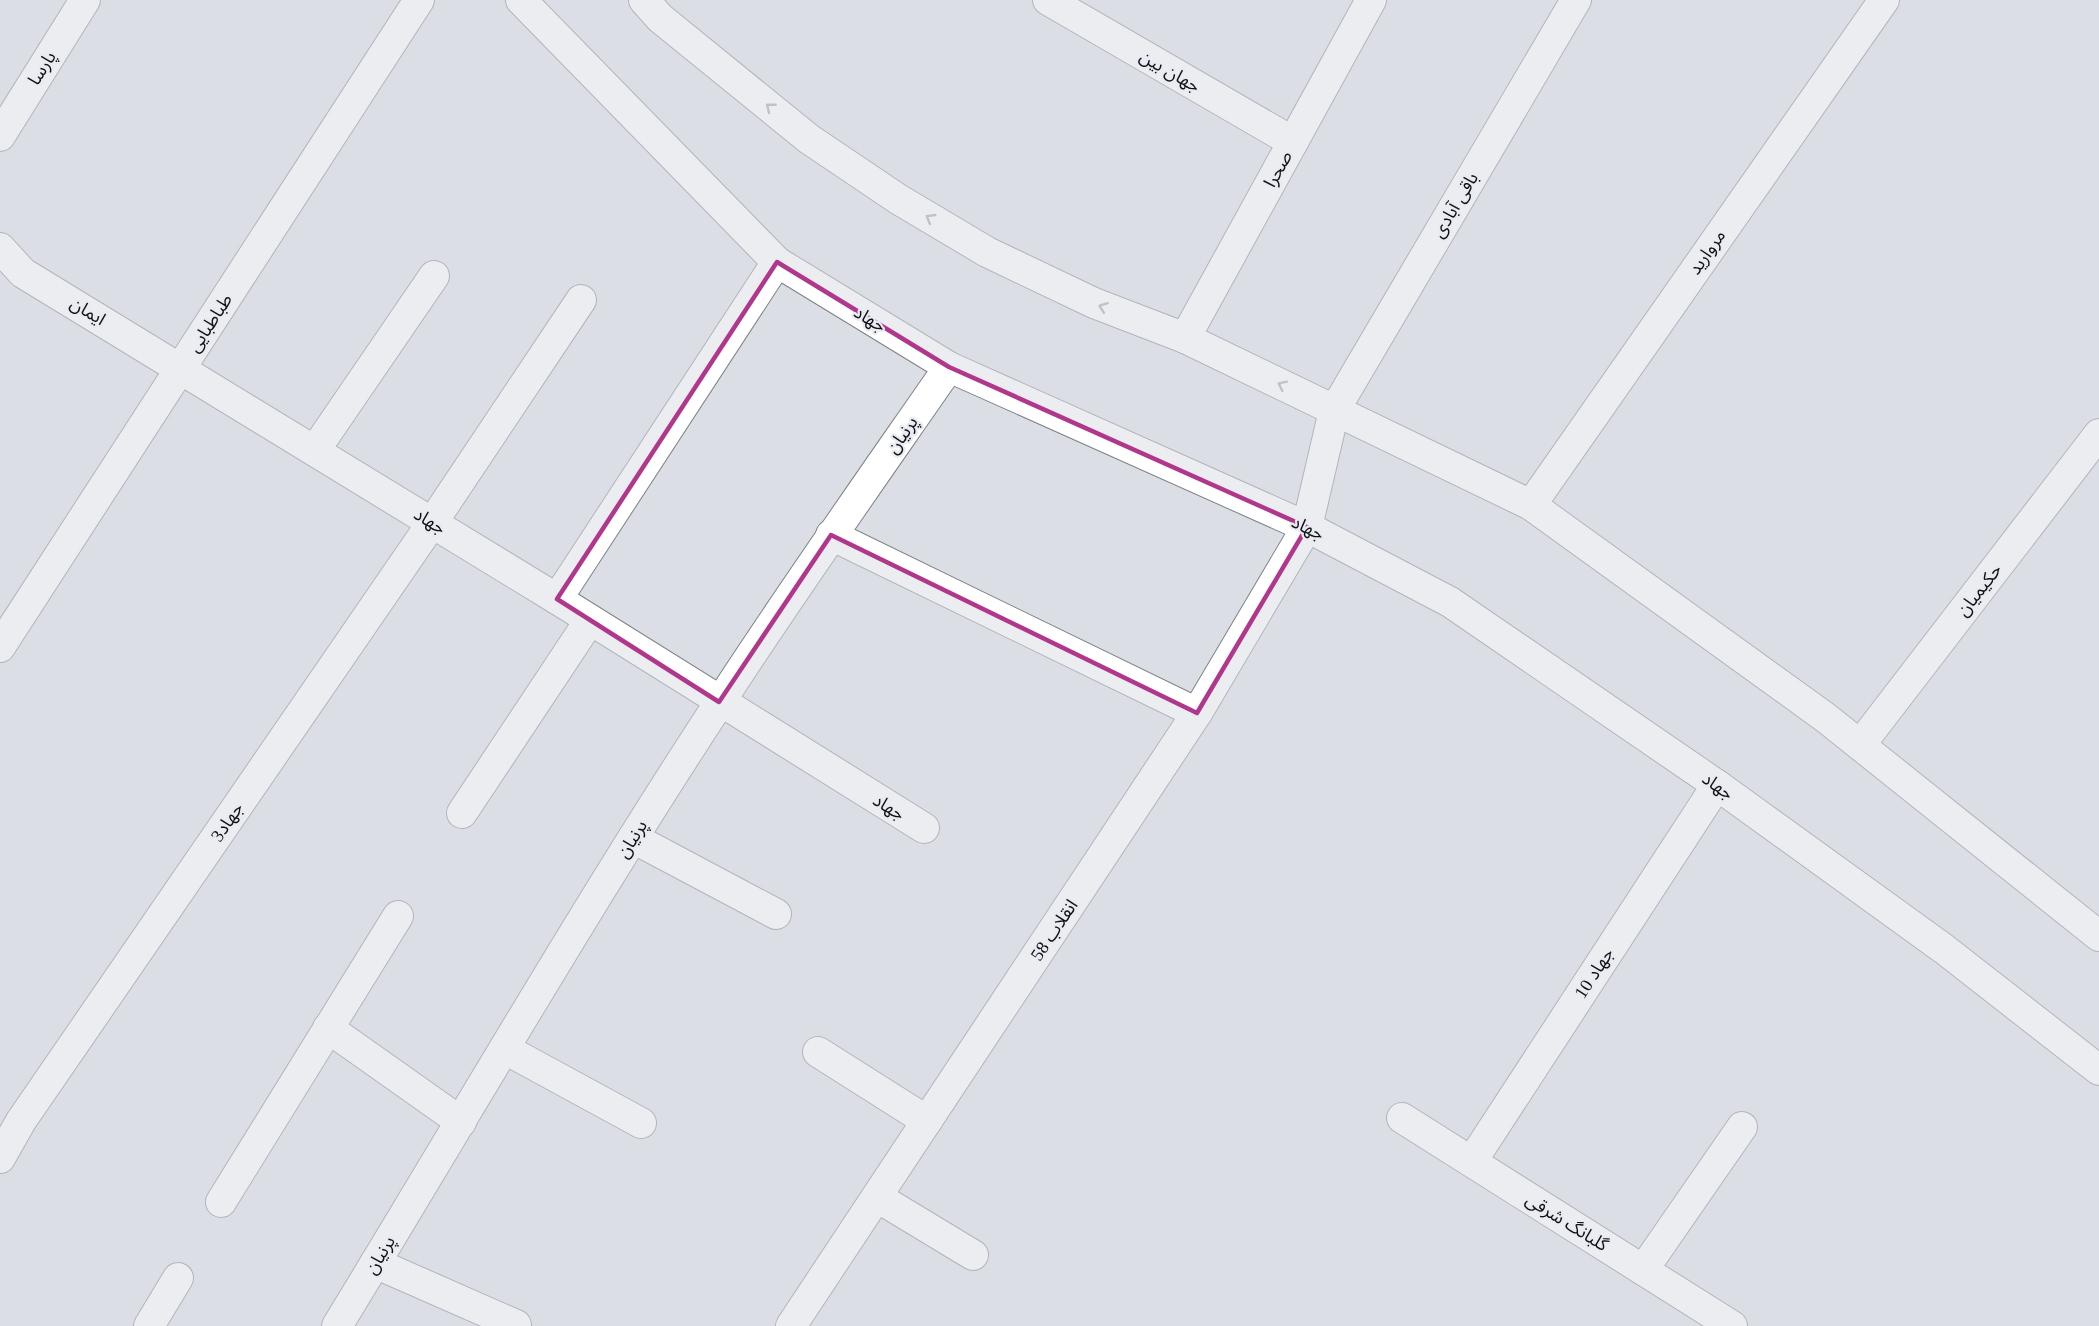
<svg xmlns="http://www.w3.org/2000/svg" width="2099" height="1326" viewBox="0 0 2099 1326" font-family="'Times New Roman','Noto Sans Arabic',serif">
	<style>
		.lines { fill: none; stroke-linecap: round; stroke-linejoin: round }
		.minor-casing { stroke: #7f8287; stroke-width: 32 }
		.minor { stroke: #fff; stroke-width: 30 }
		.oneway { stroke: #9fa0a1 }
		.marked { fill: none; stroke: #b0378c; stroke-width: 4.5; stroke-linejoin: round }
		.labels { text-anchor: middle; stroke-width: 4.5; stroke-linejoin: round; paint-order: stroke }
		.street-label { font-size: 18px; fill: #101113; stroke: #e9ebf2 }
	</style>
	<rect width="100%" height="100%" fill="#dcdee5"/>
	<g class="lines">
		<g class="minor-casing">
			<g id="minor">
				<path d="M521,0L777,262L949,367L1307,527L1450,602L1717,785L1944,949L2099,1070"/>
				<path d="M644,0L660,18L809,139L898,199L987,252L1094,303L1185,338L1531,505L1826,718L2099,936"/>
				<path d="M1048,0L1293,142"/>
				<path d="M0,136L85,0"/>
				<path d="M0,248L23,273L557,599L924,828"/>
				<path d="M1185,338L1371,0"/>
				<path d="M315,450L434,276"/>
				<path d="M1531,505L1884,0"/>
				<path d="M831,535L1197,713"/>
				<path d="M557,599L777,262"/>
				<path d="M0,647L419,0"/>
				<path d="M1860,745L2099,434"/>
				<path d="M462,813L590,620"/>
				<path d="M633,838L776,914"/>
				<path d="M328,1028L461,1122"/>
				<path d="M505,1049L641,1123"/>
				<path d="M818,1052L927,1121"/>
				<path d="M1402,1118L1732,1326"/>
				<path d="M0,1158L21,1121L432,523L581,300"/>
				<path d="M1472,1161L1717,785"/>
				<path d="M877,1197L973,1255"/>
				<path d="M221,1202L398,916"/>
				<path d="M375,1263L516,1325"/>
				<path d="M1643,1270L1742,1127"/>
				<path d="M149,1326L178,1278"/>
				<path d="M337,1326C464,1118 586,906 720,702C794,588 872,478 949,367"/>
				<path d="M791,1326L1197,713L1307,527L1334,411L1576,0"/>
			</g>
		</g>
		<use href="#minor" class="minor"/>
	</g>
	<defs><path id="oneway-chevron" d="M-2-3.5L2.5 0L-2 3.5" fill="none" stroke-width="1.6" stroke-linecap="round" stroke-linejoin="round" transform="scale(1.5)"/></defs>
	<g class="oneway">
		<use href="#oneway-chevron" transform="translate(770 107) rotate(-141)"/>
		<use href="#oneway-chevron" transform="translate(930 218) rotate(-149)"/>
		<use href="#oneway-chevron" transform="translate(1103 307) rotate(-159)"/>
		<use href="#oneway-chevron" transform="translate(1282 385) rotate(-154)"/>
	</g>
	<path d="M0 0H2099V1326H0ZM777,262L949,367L1307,527L1197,713L831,535L719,702L557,599Z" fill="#dcdee5" fill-opacity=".55" fill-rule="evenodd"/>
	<path class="marked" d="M777,262L949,367L1307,527L1197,713L831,535L719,702L557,599Z"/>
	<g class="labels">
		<g class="street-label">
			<text transform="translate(42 68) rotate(-58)" y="6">پارسا</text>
			<text transform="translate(1170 71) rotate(30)" y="6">جهان بین</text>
			<text transform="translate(1278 169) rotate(-61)" y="6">صحرا</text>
			<text transform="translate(1455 205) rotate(-59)" y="6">باقی آبادی</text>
			<text transform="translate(1707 252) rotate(-55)" y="6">مروارید</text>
			<text transform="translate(88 311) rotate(31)" y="6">ایمان</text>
			<text transform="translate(870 319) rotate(31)" y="6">جهاد</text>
			<text transform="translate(210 323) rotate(-57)" y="6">طباطبایی</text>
			<text transform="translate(902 435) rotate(-55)" y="6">پرنیان</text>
			<text transform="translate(430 521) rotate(32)" y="6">جهاد</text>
			<text transform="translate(1308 528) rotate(26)" y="6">جهاد</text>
			<text transform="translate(1979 590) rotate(-52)" y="6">حکیمیان</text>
			<text transform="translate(1718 786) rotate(35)" y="6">جهاد</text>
			<text transform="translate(889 807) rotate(32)" y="6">جهاد</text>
			<text transform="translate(227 822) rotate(-56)" y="6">جهاد3</text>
			<text transform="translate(632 839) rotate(-58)" y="6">پرنیان</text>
			<text transform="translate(1054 930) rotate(-56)" y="6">انقلاب 58</text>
			<text transform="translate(1594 973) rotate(-57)" y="6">جهاد 10</text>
			<text transform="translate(1567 1222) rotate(32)" y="6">گلبانگ شرقی</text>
			<text transform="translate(380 1255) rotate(-59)" y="6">پرنیان</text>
		</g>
	</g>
</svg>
